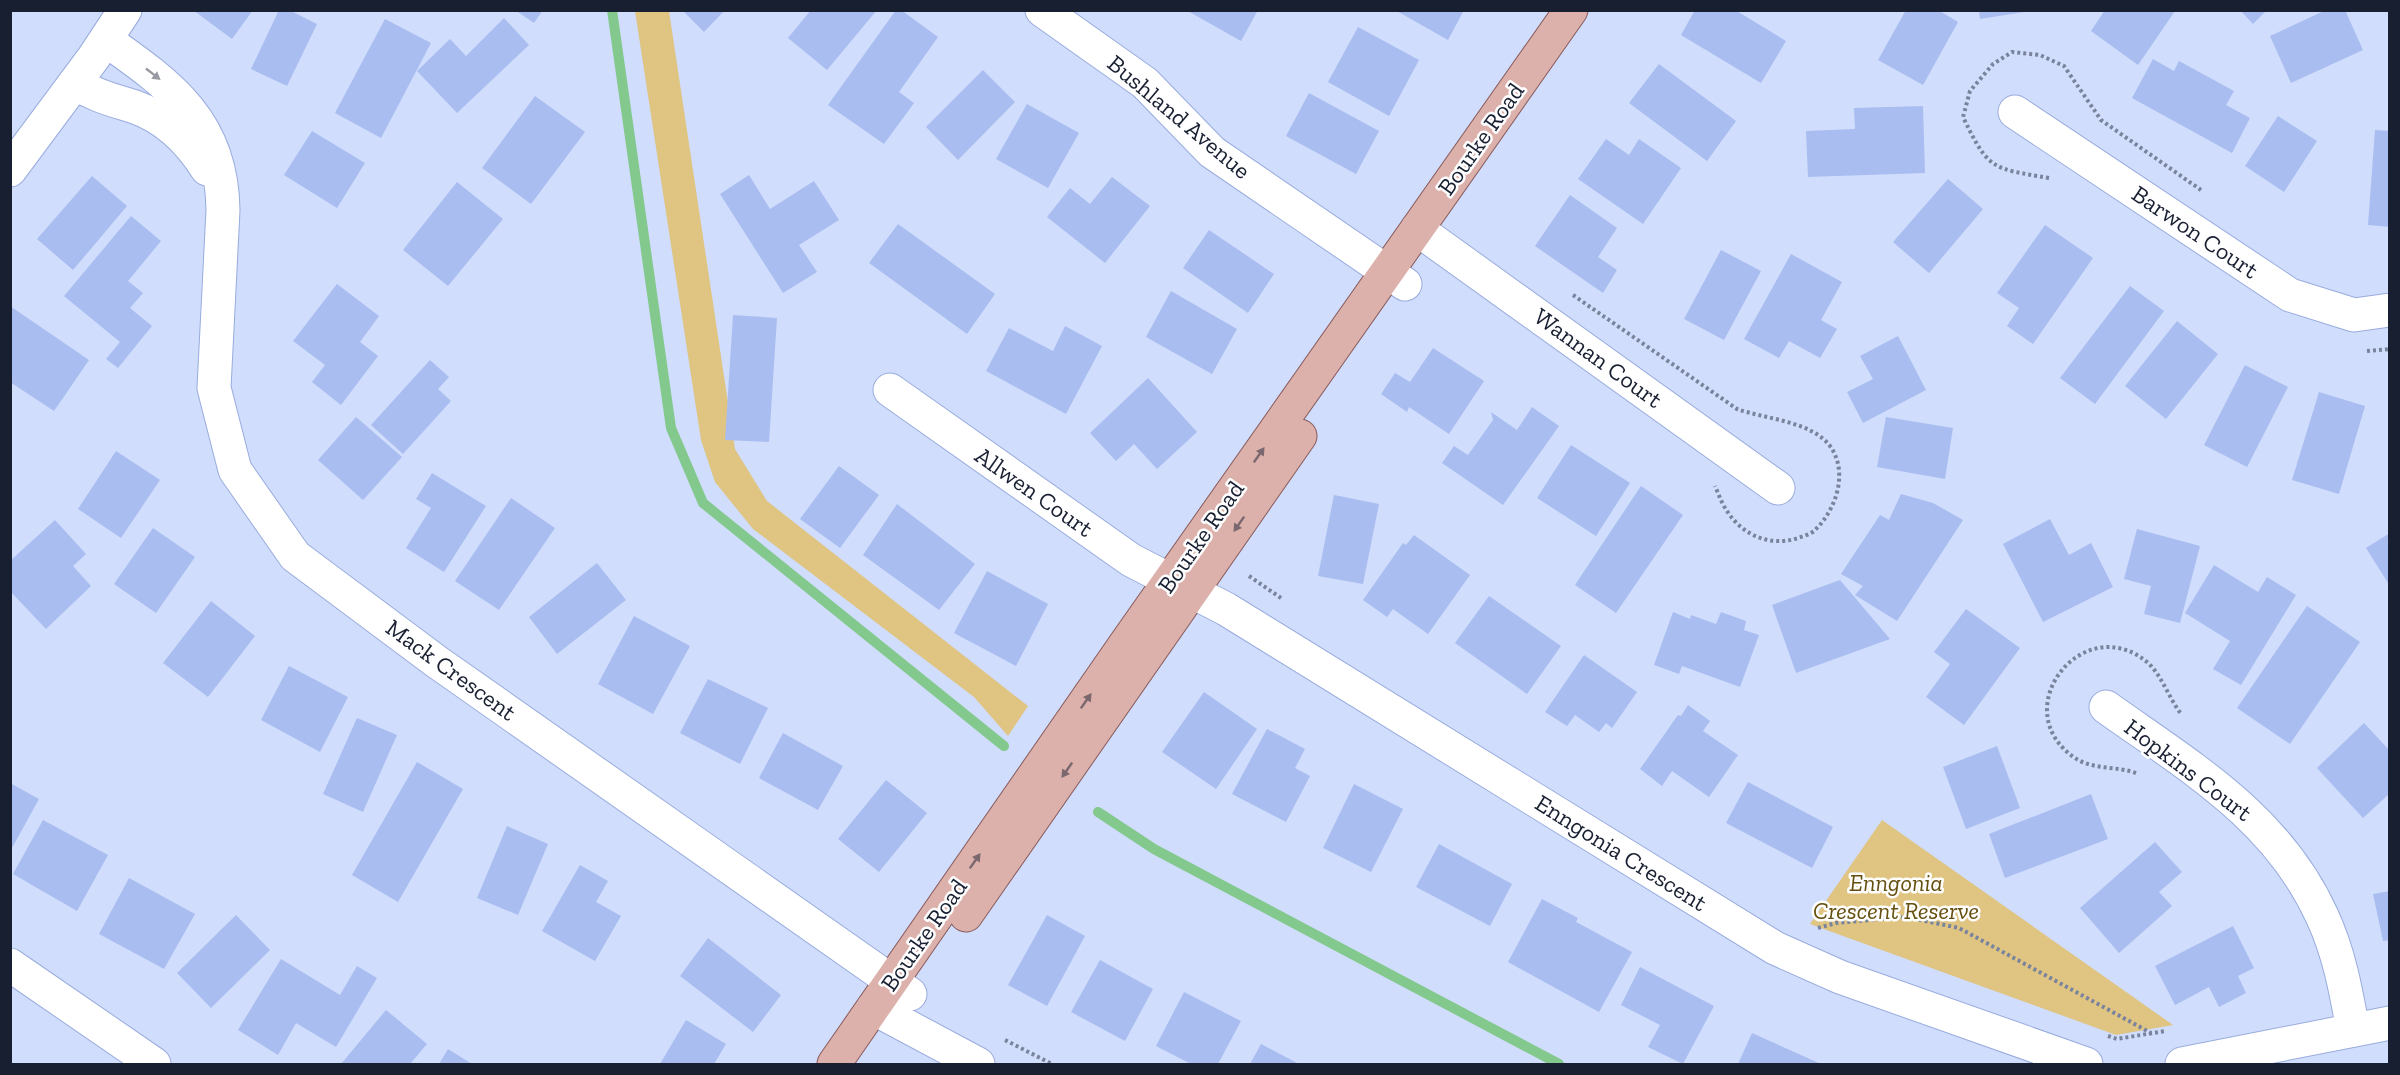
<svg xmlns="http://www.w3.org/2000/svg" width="2400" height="1075" viewBox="0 0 2400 1075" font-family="'Zilla Slab',serif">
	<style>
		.green { fill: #dfc482 }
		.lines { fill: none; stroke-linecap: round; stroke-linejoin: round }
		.stream { stroke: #83c88d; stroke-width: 10 }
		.building { fill: #a9bdf0 }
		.minor-casing { stroke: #99acde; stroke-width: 35 }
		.major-casing { stroke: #885b5c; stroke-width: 35 }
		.path { stroke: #79839c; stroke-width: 4; stroke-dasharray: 3 3; stroke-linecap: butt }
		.minor { stroke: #fff; stroke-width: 33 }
		.major { stroke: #dcb0ab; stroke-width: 33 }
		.oneway { fill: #979aa2 }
		.oneway2 { fill: #7a686e }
		.labels { text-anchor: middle; stroke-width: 5; stroke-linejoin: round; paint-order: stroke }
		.street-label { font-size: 24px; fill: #181f31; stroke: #fefefe }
		.park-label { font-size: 24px; font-style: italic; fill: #654f0e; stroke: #fefefe }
	</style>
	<rect width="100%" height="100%" fill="#d0ddfc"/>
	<g class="green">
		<path d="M635,11H669L735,449L767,501L1028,706L1008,736L974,697L753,529L715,482L701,440Z"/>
		<path d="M1882,820L2173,1025L2116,1035L1810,924Z"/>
	</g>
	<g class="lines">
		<g class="stream">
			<path d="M612,10L671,428L703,503L1004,746"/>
			<path d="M1098,812L1154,849L1559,1064"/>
		</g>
	</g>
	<g class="building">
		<path d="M193,10H253L232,39Z"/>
		<path d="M279,10H289L317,24L287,86L251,69Z"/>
		<path d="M515,10H543L534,23Z"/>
		<path d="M682,10H725L704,32Z"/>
		<path d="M811,10H877L827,70L788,38Z"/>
		<path d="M896,10H901L938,37L899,92L914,103L884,144L828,105Z"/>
		<path d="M1186,10H1258L1241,41Z"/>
		<path d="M1395,10H1464L1448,40Z"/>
		<path d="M1695,10H1735L1786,41L1761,83L1681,35Z"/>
		<path d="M1906,10H1938L1958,22L1923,85L1878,60Z"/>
		<path d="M1979,10H2024V12L1980,19Z"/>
		<path d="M2105,10H2173L2175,11L2138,65L2091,31Z"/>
		<path d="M2240,10H2267L2253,24Z"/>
		<path d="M2326,10H2345L2363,50L2291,83L2270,36Z"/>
		<path d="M504,18L529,45L457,113L417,71L450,39L466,56Z"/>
		<path d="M385,19L431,43L381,138L335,113Z"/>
		<path d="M1358,27L1419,60L1389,116L1328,82Z"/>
		<path d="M2153,59L2174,71L2179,61L2234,91L2226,105L2250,118L2232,153L2132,98Z"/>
		<path d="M1659,64L1736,121L1707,161L1629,103Z"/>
		<path d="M983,70L1015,102L958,160L926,127Z"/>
		<path d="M1309,93L1379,131L1356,174L1286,136Z"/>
		<path d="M535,96L585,132L531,204L482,168Z"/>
		<path d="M1027,104L1079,133L1048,188L996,159Z"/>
		<path d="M1923,106L1925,173L1808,177L1806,131L1855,129L1854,108Z"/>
		<path d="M2278,116L2317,141L2284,192L2245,166Z"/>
		<path d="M2375,130L2390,131V227L2368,225Z"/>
		<path d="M312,131L365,163L337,208L284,175Z"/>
		<path d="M1606,139L1629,155L1639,139L1681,168L1643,224L1578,179Z"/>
		<path d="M749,175L770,209L814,181L839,220L799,245L817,272L783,293L720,194Z"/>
		<path d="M92,176L127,206L73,270L37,239Z"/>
		<path d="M1112,177L1150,206L1105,263L1047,217L1070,188L1090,204Z"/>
		<path d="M1948,179L1983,209L1929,273L1893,242Z"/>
		<path d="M457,182L503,219L448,286L403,250Z"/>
		<path d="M1570,195L1617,228L1598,257L1617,270L1603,293L1535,246Z"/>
		<path d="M131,216L161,241L128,281L143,293L130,308L152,326L118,368L106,359L120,342L64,296Z"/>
		<path d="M898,224L995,294L967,334L869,263Z"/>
		<path d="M2045,225L2093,258L2033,344L2007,326L2019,308L1997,293Z"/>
		<path d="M1209,230L1274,274L1248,313L1183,268Z"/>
		<path d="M1721,250L1761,271L1724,340L1684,319Z"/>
		<path d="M1791,254L1842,282L1821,320L1837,329L1820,358L1789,341L1779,358L1744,339Z"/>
		<path d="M337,284L379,316L360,342L378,356L341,405L312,382L325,365L293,341Z"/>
		<path d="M2130,286L2164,311L2095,404L2060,378Z"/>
		<path d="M1171,291L1237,329L1212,374L1146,337Z"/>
		<path d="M10,306L89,360L54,411L10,382Z"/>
		<path d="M733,315L777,318L769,442L725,440Z"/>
		<path d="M2177,321L2218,354L2166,419L2125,386Z"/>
		<path d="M1065,326L1102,346L1066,414L986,371L1009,328L1053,351Z"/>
		<path d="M1898,336L1926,390L1863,423L1847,392L1873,379L1860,356Z"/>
		<path d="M1433,348L1484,381L1449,434L1409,407L1407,412L1381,394L1395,373L1410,382Z"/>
		<path d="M430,360L449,377L438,389L451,401L403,454L371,425Z"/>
		<path d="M2245,365L2288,387L2247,467L2204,445Z"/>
		<path d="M1148,378L1197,432L1157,469L1134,444L1116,461L1090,433Z"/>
		<path d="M2319,392L2365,406L2339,494L2292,480Z"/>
		<path d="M1532,407L1559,426L1503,505L1442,463L1454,446L1468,455L1493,420L1491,412L1517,430Z"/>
		<path d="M356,417L402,457L363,500L318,460Z"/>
		<path d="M1886,417L1953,428L1945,479L1877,467Z"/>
		<path d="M1571,445L1630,483L1596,536L1537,498Z"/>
		<path d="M116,451L160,480L121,538L78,509Z"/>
		<path d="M839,466L879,495L840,548L800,519Z"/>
		<path d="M432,473L486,506L444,572L406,548L431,508L416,499Z"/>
		<path d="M1641,486L1683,515L1616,613L1575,585Z"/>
		<path d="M1901,494L1933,503L1963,520L1897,621L1855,595L1863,586L1841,574L1880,515L1889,520Z"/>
		<path d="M1334,495L1379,504L1363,584L1318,576Z"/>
		<path d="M511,498L555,528L499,610L455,581Z"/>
		<path d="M897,504L975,564L939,610L863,555Z"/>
		<path d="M2050,519L2069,555L2091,543L2113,587L2043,622L2003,544Z"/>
		<path d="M55,520L86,554L73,566L91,586L46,629L10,591V561Z"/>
		<path d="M153,528L195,557L156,613L114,584Z"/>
		<path d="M2137,529L2200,546L2180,623L2144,614L2151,586L2124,579Z"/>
		<path d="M2390,533V586L2366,548Z"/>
		<path d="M1414,535L1470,575L1428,634L1393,609L1387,617L1363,600L1403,543L1406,545Z"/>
		<path d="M597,563L626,600L557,654L529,617Z"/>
		<path d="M2214,565L2258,592L2267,577L2296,595L2241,685L2213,669L2230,641L2185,613Z"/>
		<path d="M987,571L1048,604L1016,666L954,633Z"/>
		<path d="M1840,580L1890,639L1796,673L1772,605Z"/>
		<path d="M1489,596L1561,646L1527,694L1455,643Z"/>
		<path d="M211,601L255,636L208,697L163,663Z"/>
		<path d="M2307,606L2360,642L2290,744L2237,708Z"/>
		<path d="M1966,609L2020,648L1964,725L1926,697L1950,664L1934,652Z"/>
		<path d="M1673,612L1690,619L1691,615L1716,624L1721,612L1746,621L1744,630L1759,635L1740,687L1682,666L1679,674L1654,665Z"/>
		<path d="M634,616L690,646L653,714L598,684Z"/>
		<path d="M1584,655L1637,692L1612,728L1606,723L1599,732L1575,715L1567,726L1545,712Z"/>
		<path d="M289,666L348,697L320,752L261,720Z"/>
		<path d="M708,679L768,708L740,764L680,733Z"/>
		<path d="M1204,692L1257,729L1216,789L1162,752Z"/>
		<path d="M1688,705L1710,721L1703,731L1738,755L1709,797L1672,771L1662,786L1640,769L1678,715L1681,716Z"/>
		<path d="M357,718L397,735L363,812L323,794Z"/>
		<path d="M2364,723L2390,751V793L2363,818L2317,768Z"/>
		<path d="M1267,729L1305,749L1295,768L1310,776L1286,822L1232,794Z"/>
		<path d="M783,733L843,766L818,810L759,778Z"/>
		<path d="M1997,746L2020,808L1966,829L1943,767Z"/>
		<path d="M417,762L463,789L398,902L352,875Z"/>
		<path d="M886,780L927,813L879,872L838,839Z"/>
		<path d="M1748,782L1833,827L1812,868L1726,823Z"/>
		<path d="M10,783L39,799L12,848H10Z"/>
		<path d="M1354,784L1403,809L1371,872L1323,848Z"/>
		<path d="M2091,794L2108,839L2005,878L1989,834Z"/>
		<path d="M43,820L108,855L77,911L13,874Z"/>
		<path d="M507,826L548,844L518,915L477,898Z"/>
		<path d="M2155,842L2182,872L2159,892L2172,906L2119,953L2080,908Z"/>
		<path d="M1439,844L1512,884L1490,926L1416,887Z"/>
		<path d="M580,865L608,881L596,902L621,916L595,961L542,931Z"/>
		<path d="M129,878L195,914L164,969L99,934Z"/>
		<path d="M2390,891V940L2383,941L2373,894Z"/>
		<path d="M1542,899L1578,918L1576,922L1632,952L1599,1012L1508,962Z"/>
		<path d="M236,915L270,950L211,1008L177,973Z"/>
		<path d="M1047,915L1085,936L1047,1006L1008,985Z"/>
		<path d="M2233,926L2254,968L2238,976L2246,993L2219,1007L2209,987L2175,1005L2155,966Z"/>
		<path d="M708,938L781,995L753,1032L680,976Z"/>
		<path d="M281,959L340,995L357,966L377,978L336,1047L296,1023L278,1055L238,1030Z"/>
		<path d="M1100,960L1153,989L1125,1041L1071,1012Z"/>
		<path d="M1640,967L1714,1006L1683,1064L1648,1047L1660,1025L1621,1005Z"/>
		<path d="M1184,992L1241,1021L1218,1064H1191L1156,1046Z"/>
		<path d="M386,1010L427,1044L410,1064H341Z"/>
		<path d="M686,1020L726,1044L714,1064H660Z"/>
		<path d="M1752,1033L1821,1064H1738Z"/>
		<path d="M1261,1044L1299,1064H1250Z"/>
		<path d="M448,1049L472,1064H439Z"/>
	</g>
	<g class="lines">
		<g class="minor-casing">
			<g id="minor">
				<path d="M1042,10L1145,83L1212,152L1405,284"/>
				<path d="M106,40C171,86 222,122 223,210L214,388L235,470L295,556L437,662L910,994"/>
				<path d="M75,83C95,96 113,100 135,107C166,118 190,142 207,169"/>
				<path d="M2015,112L2290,295L2354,315L2390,310"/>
				<path d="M10,170L94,57L125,10"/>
				<path d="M1417,229L1778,488"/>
				<path d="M890,390L1131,560L1226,609L1775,948L1840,977L2086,1064"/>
				<path d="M2106,707C2190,767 2277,817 2322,916C2339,952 2346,991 2353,1030"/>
				<path d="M10,965L154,1064"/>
				<path d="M873,1008L978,1064"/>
				<path d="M2182,1064L2390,1023"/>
			</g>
		</g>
		<g class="major-casing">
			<g id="major">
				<path d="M966,915L1300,436"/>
				<path d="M834,1064L1126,643L1571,10"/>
			</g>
		</g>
		<g class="path">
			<path d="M2049,178C1992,168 1989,171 1963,117L1970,91L1993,64L2012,52L2040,55L2064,66L2101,120L2201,190"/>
			<path d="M1573,295L1737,409C1765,419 1811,421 1830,446C1849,472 1836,510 1815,530C1811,534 1804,536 1798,538C1771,547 1743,536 1727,511C1722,504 1719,495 1715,486"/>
			<path d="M2367,351L2390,349"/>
			<path d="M1249,576L1281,598"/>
			<path d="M2136,773C2117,766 2093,770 2075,758C2004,710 2083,609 2147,662C2162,675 2169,699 2182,715"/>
			<path d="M1818,928L1836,923L1906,917L1959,928L2151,1033"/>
			<path d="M2108,1036L2117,1039L2165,1031"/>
			<path d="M1005,1040L1052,1064"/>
		</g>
		<use href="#minor" class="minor"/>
		<use href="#major" class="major"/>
	</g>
	<defs><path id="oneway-solid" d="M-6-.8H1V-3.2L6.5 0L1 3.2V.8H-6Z" transform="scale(1.5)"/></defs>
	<use class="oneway" href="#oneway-solid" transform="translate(153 74) rotate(38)"/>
	<g class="oneway2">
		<use href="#oneway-solid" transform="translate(1259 455) rotate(-55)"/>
		<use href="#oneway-solid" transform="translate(1239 524) rotate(125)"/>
		<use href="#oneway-solid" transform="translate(1086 701) rotate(-55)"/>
		<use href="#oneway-solid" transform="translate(1067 770) rotate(125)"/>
		<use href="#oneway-solid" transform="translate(975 861) rotate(-55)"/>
	</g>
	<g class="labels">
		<g class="street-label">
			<text transform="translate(1179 117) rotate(40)" y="8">Bushland Avenue</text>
			<text transform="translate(1481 139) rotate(-55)" y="8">Bourke Road</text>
			<text transform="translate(2195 232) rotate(34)" y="8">Barwon Court</text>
			<text transform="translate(1598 358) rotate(36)" y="8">Wannan Court</text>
			<text transform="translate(1034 492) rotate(35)" y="8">Allwen Court</text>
			<text transform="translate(1201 537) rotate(-55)" y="8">Bourke Road</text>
			<text transform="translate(451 670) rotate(36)" y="8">Mack Crescent</text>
			<text transform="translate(2188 770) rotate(37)" y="8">Hopkins Court</text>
			<text transform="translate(1621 853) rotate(32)" y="8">Enngonia Crescent</text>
			<text transform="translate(924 935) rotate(-55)" y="8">Bourke Road</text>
		</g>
		<g class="park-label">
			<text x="1896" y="891">Enngonia<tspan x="1896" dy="28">Crescent Reserve</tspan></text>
		</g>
	</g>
	<rect width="2400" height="1075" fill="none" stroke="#181f31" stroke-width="24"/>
</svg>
